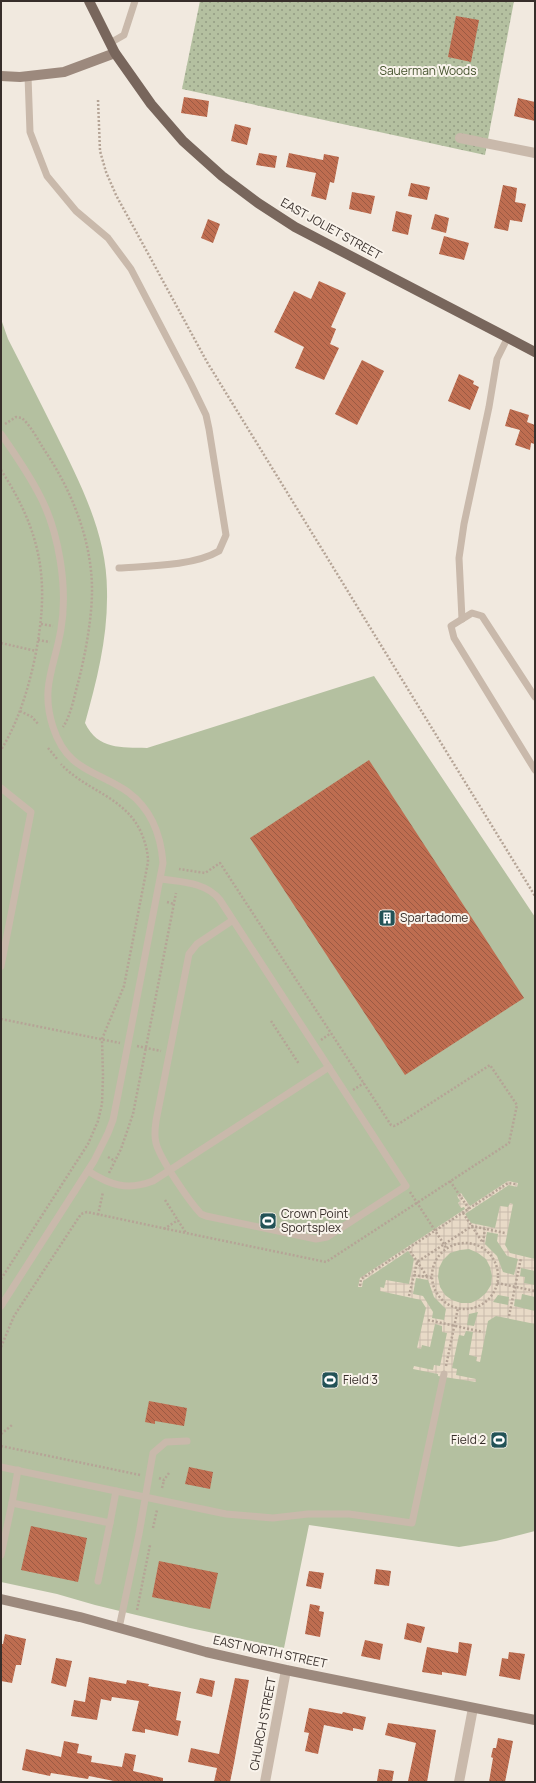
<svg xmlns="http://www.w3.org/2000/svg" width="536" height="1783" viewBox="0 0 536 1783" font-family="Manrope,sans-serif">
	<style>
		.green { fill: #b4c0a0 }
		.park { fill: url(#park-dots) }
		.plaza { fill: url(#plaza-grid); fill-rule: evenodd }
		.building { fill: url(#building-back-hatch) }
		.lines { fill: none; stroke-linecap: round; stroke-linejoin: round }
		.path { stroke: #b5a496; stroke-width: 2.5; stroke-dasharray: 2 2; stroke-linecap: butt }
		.lane { stroke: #c9b9ab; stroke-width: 7 }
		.street { stroke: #c9b9ab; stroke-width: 10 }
		.secondary { stroke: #9c897d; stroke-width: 10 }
		.primary { stroke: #78665c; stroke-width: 10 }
		.labels { text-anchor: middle; stroke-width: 4; stroke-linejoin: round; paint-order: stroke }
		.park-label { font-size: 12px; fill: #46542f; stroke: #f9f3eb }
		.street-label { font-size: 12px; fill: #372e2a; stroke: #f9f3eb }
		.poi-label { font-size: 12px; fill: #372e2a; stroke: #f9f3eb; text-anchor: start }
	</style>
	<defs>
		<pattern id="park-dots" width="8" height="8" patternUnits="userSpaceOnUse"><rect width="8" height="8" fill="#b4c0a0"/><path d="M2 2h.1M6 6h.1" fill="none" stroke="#939c83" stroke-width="1.8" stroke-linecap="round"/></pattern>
		<pattern id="plaza-grid" width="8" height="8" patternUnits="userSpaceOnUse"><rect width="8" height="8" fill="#e8dac7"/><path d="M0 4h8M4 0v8" fill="none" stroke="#c8bbab"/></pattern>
		<pattern id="building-back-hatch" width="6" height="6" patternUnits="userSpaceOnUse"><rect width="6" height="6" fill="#be6d50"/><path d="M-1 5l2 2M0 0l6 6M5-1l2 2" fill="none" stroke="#9b5a43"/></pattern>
	</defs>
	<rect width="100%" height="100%" fill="#f1e9df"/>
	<path class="green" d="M1,319L8,339C24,370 40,402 56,434C80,483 107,534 107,591C108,637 97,680 85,723C98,750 121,747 147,748L374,676L535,917V1531L496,1541L459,1547L309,1525L284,1648L190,1628L95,1605L57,1594L1,1582Z"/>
	<path class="park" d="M200,1H514L485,155L182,89Z"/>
	<path class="plaza" d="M508,1181L518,1183L517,1187L509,1185L465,1214L471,1223L495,1228L500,1206L508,1207L510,1203L513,1204L505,1245L510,1253L535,1259V1271L521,1268L520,1276L525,1277L524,1283L535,1285V1297L522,1294L521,1300L515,1299L514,1306L535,1311V1324L496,1316L488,1321L480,1362L476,1361L477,1357L469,1355L473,1332L466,1331L464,1336L459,1335L452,1368L457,1369L456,1375L476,1379V1382L438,1376V1374L413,1369L414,1366L433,1370L434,1365L440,1366L447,1333L442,1332V1326L435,1324L430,1347L422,1345L421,1349L417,1348L426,1308L421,1300L380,1291V1287L384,1288L386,1280L409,1284L414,1259L408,1251L363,1281L362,1287H358L360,1278L465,1209L464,1207L461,1208L458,1203L460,1201L457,1196L459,1194L461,1193L470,1206ZM487,1232L498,1234L497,1241L507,1256L518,1259L514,1275L503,1272L497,1256L485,1244ZM469,1249L478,1253L486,1259L490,1267L492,1276L491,1285L486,1293L479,1299L471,1303H461L452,1300L445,1295L440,1287L438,1277L439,1268L443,1260L450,1253L460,1250ZM416,1278L428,1280L434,1297L446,1309L444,1320L432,1318L433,1312L423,1296L413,1294ZM498,1295L509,1297L508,1305L493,1302ZM478,1312L474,1326L467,1325L469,1314Z"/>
	<g class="building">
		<path d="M456,16L479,20L471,62L448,57Z"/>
		<path d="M184,97L209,101L207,117L181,113Z"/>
		<path d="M518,98L535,102V121L514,116Z"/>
		<path d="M235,124L251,128L247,145L231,141Z"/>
		<path d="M259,153L277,156L275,168L256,165Z"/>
		<path d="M289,153L323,160L324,154L339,157L334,183L330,182L326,200L311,196L316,173L286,167Z"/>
		<path d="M411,183L430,187L427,200L408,196Z"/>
		<path d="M503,185L517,188L515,202L526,204L522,222L510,220L508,231L494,228Z"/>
		<path d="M352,192L375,196L371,214L349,209Z"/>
		<path d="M396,211L412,215L408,235L392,231Z"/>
		<path d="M435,214L449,218L446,233L431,229Z"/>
		<path d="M208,219L220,224L213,243L201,238Z"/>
		<path d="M444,236L469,243L464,260L439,254Z"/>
		<path d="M319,281L346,293L331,327L336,329L330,344L339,348L324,380L295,368L304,347L274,332L294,291L311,299Z"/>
		<path d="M362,360L384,371L357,425L335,414Z"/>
		<path d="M459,374L474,381L473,384L479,387L470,410L448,401Z"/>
		<path d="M510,409L529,415L527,422L535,425V444L531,443L530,450L515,445L520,430L505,426Z"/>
		<path d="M369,760L524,998L405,1075L250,838Z"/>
		<path d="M149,1401L187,1408L184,1426L155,1421V1424L145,1422Z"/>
		<path d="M189,1467L213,1472L210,1489L185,1484Z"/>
		<path d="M31,1526L87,1538L78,1582L21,1570Z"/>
		<path d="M159,1561L218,1573L210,1609L152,1597Z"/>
		<path d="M376,1569L391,1571L389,1586L374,1584Z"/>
		<path d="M309,1571L324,1573L321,1589L306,1586Z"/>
		<path d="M310,1604L320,1606L319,1611L324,1612L320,1637L305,1634Z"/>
		<path d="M407,1623L425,1627L421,1643L404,1639Z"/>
		<path d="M5,1634L26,1639L21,1665H16L12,1683L1,1681V1644H3Z"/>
		<path d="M365,1640L383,1644L380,1660L361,1656Z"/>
		<path d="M459,1642L472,1644L466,1676L442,1672V1675L422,1672L427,1647L458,1653Z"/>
		<path d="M509,1652L525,1654L520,1680L499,1676L502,1658L508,1659Z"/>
		<path d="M56,1658L72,1661L66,1687L51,1683Z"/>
		<path d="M89,1677L126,1684L127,1680L149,1684L148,1686L181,1692L176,1720L181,1721L178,1736L145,1729V1733L132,1731L139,1701L112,1697L111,1701L101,1699L97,1720L71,1716L74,1700L85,1702Z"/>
		<path d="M200,1678L215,1681L212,1697L196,1693Z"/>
		<path d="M235,1678L249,1680L234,1763L230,1782H214L217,1768L188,1762L191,1748L219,1754Z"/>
		<path d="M309,1708L342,1714L343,1712L366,1717L363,1730L353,1728V1731L324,1725L318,1754L305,1751L309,1733L304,1732Z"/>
		<path d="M388,1723L436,1730L427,1782L408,1781L416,1743L385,1735Z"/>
		<path d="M498,1738L513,1741L505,1782H489L493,1758L491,1757L493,1748H496Z"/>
		<path d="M64,1741L79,1744L77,1753L92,1756L91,1762L122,1767L125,1753L136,1755L133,1771L163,1778V1782H119L89,1776L88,1779L51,1773L50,1776L22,1770L26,1749L61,1757Z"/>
		<path d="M379,1769L394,1771L392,1782L377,1781Z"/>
	</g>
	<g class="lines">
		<g class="path">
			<path d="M98,100L100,151L106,172L116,195L151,259L207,362L535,896"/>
			<path d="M5,424L16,417L22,418C31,426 38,440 45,451C72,491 92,541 92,590C92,619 85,656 78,683C74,697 71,715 63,727"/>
			<path d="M1,470C44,536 50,586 34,662C27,693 18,722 1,750"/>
			<path d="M41,624L53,626"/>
			<path d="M38,640L50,642"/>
			<path d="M1,643L36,651"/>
			<path d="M20,711L32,717L39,725"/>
			<path d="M48,748L58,760"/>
			<path d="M167,902L174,904"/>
			<path d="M1,1019L120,1043"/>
			<path d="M271,1021L299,1064"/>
			<path d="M321,1040L331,1033"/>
			<path d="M137,1046L161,1051"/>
			<path d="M353,1090L364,1083"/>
			<path d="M108,1157L115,1161"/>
			<path d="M109,1173L121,1149L133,1114L176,893"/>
			<path d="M450,1181L469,1209"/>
			<path d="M410,1192L447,1249"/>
			<path d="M165,1200L186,1233L326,1262L509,1143L517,1105L490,1065L400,1123L394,1126L391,1125L220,863L205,873L179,869"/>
			<path d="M463,1213L483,1243"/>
			<path d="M98,1215L103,1192"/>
			<path d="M164,1229L178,1220"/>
			<path d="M483,1242L485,1229"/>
			<circle cx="465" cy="1276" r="33"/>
			<path d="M408,1248L428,1278"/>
			<path d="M414,1275L433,1278"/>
			<path d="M1,1279L88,1144L98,1121L102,1104L103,1076L102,1039L124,986L148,862C148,851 145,842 141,832C124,796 86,791 61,764"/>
			<path d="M497,1283L535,1291"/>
			<path d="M360,1286L361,1279L508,1183L516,1184"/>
			<path d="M409,1296L417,1262L472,1226L505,1233"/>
			<path d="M509,1316L521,1258"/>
			<path d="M428,1320L483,1332"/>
			<path d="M1,1347L14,1316L81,1214L87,1212L186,1233"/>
			<path d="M446,1366L458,1308"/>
			<path d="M1,1434L12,1425"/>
			<path d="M1,1446L140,1475"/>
			<path d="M159,1478L164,1480L169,1473"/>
			<path d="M162,1488L164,1480"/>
			<path d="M153,1528L157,1510"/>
			<path d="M137,1610L150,1545"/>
		</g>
		<g class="lane">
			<path d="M110,43L124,35L135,1"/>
			<path d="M28,76L30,132L47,176L76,211L108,238L131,269L191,384L206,415L209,429L226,535L219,551C194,566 148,566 119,568"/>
			<path d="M1,434C15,454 29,474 40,496C59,532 68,588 61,629C55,666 40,687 53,727C67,771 96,770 128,792C151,809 161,836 163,863L128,1044L113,1120L108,1133L94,1161L1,1306"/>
			<path d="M462,619L459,558L464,524L489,407L497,359L508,337"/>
			<path d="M535,697L482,616L472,613L451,626L454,638L535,770"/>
			<path d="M1,788L31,812L1,966"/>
			<path d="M161,879C181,882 206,882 220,900L406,1186L327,1237L316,1239L206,1216L201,1214C189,1201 160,1159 156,1143C154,1136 155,1128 156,1121L189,954L197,944L233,920"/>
			<path d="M88,1171C110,1185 127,1191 153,1181L329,1067"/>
			<path d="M1,1467L226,1514L273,1518L308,1514H349L412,1523L444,1374"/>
			<path d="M18,1470L12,1503L110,1523L116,1491"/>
			<path d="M1,1555L12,1503"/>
			<path d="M98,1581L110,1523"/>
			<path d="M119,1628L139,1534L153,1453L166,1442L187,1441"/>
		</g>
		<g class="street">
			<path d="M460,138L535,153"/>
			<path d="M265,1782L286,1670"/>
			<path d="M459,1782L473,1708"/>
		</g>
		<g class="secondary">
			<path d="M1,76L20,77L64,72L115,53"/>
			<path d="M1,1599L80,1617L206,1652L286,1670L535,1720"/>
		</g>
		<path class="primary" d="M89,1L115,53L151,104L183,141L222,176L258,203L295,227L535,352"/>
	</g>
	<defs>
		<g id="building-square" transform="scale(0.9)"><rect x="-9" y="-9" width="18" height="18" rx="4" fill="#225256" stroke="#f9f3eb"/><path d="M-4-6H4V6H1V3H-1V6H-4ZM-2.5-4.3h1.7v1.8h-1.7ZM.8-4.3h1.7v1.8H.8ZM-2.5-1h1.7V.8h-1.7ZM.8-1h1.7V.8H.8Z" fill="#fff"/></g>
		<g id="stadium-square" transform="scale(0.9)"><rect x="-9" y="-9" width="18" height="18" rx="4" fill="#225256" stroke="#f9f3eb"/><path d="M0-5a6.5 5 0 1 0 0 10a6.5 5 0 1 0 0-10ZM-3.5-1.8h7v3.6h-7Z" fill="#fff"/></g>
	</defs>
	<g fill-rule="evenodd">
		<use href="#building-square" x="387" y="918"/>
		<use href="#stadium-square" x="268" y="1221"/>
		<use href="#stadium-square" x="330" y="1380"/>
		<use href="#stadium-square" x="499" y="1440"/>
	</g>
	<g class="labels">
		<g class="park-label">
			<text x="428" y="75">Sauerman Woods</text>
		</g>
		<g class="street-label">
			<text transform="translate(331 229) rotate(29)" y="4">EAST JOLIET STREET</text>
			<text transform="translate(270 1652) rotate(12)" y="4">EAST NORTH STREET</text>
			<text transform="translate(263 1724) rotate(-79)" y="4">CHURCH STREET</text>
		</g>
		<g class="poi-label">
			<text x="400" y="922">Spartadome</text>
			<text x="281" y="1218">Crown Point<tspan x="281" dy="14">Sportsplex</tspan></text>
			<text x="343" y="1384">Field 3</text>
			<text x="486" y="1444" text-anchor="end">Field 2</text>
		</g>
	</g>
	<rect width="536" height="1783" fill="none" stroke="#372e2a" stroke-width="4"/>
</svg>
